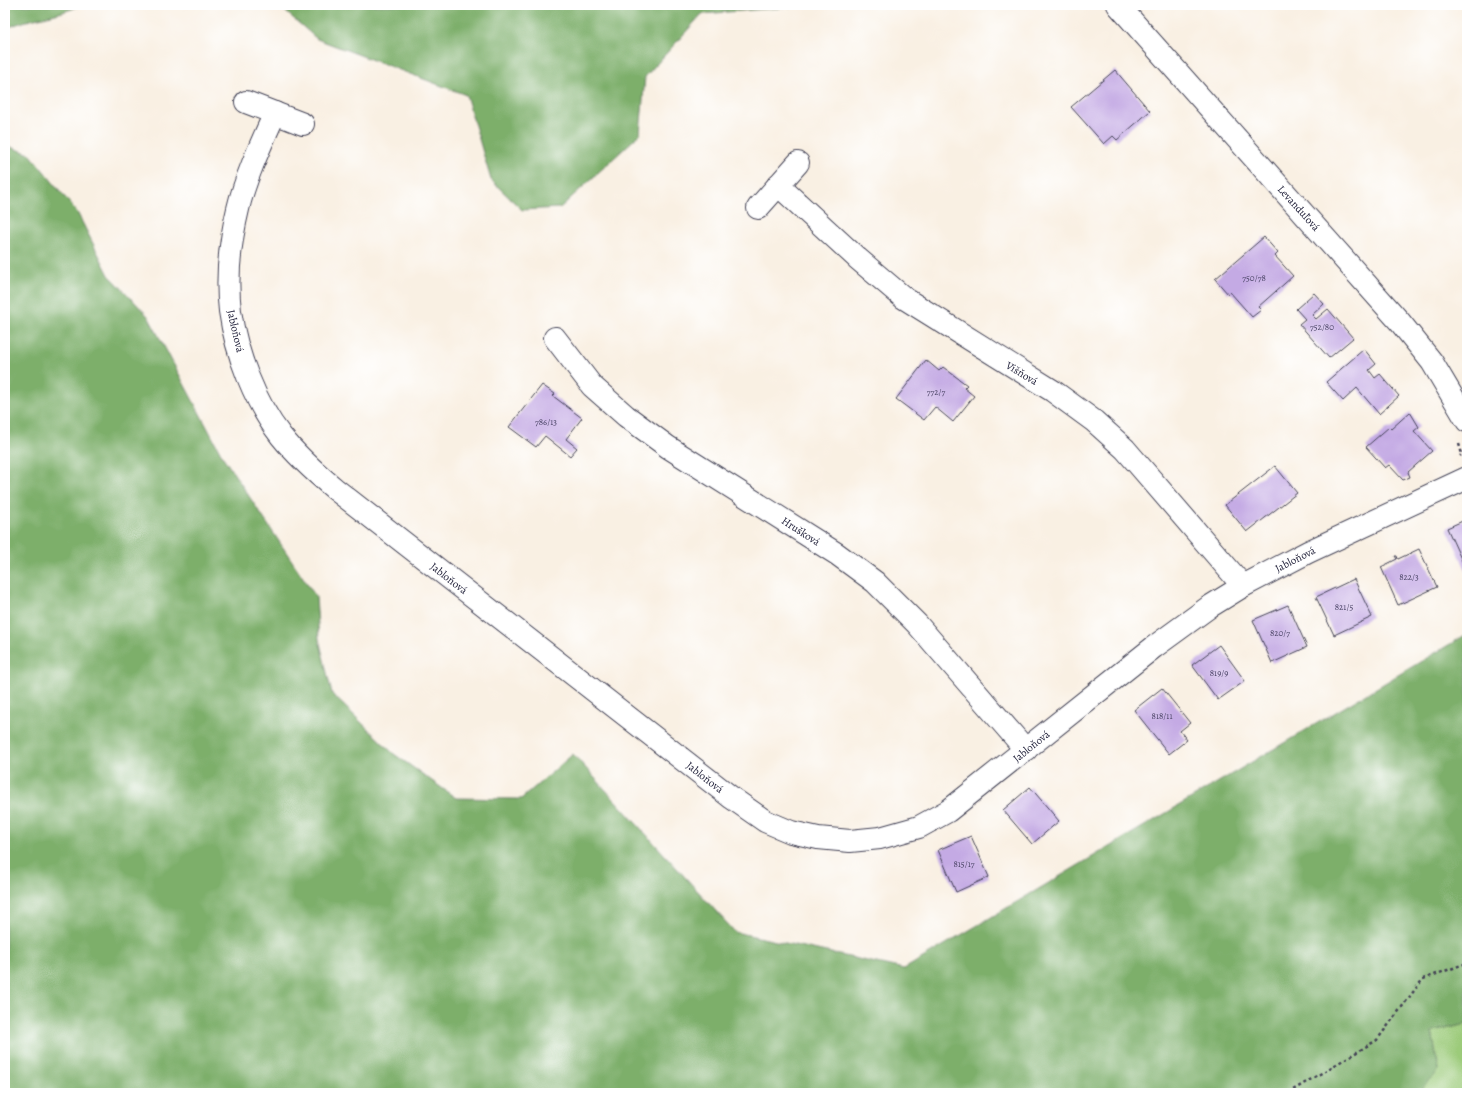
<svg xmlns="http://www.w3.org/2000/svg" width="1472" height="1098" viewBox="0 0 1472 1098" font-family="Alegreya,serif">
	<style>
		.green { fill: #9ccb7a; stroke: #5f765a }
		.forest { fill: #7daf6a; stroke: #506852 }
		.building { fill: #c4aae4 }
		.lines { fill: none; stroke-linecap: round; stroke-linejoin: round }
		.minor-casing { stroke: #424154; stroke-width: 24 }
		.path { stroke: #424154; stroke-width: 2.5; stroke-dasharray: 3 3; stroke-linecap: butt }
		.minor { stroke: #fff; stroke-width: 22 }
		.labels { text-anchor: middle; stroke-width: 3; stroke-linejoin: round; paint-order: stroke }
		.number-label { font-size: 9px; fill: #4a4465 }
		.street-label { font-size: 11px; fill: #22223b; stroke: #fff }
	</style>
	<rect width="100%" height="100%" fill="#fff"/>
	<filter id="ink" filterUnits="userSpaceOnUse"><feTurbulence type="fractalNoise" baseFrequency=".025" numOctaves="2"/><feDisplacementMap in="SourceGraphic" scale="8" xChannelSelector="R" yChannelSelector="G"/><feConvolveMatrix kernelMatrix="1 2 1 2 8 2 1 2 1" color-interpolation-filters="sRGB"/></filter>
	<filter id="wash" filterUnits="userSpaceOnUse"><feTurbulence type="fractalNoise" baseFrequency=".012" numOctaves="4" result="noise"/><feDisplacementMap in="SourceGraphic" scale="16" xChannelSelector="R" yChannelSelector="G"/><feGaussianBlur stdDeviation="0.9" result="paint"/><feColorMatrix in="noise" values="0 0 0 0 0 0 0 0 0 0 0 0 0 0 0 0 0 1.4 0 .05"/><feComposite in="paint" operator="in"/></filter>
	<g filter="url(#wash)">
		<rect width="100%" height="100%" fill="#f9f0e3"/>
		<path class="green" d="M1467,1024V1093H1417L1439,1071L1432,1032Z"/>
		<g class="forest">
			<path d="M5,5H81C57,17 29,17 5,29Z"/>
			<path d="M278,5H817L702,14L645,77L640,134L560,208L522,210L491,180L466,95L317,39Z"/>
			<path d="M5,145L30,154L77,212L109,275L148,316L223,457L316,597L319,639L332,694L394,754L456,798L521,799L573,754L735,932L904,969L1467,634V1024L1432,1032L1439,1071L1417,1093H5Z"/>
		</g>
		<g id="blocks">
			<g class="building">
				<path d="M1115,70L1150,111L1117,140L1113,136L1104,144L1071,107Z"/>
				<path d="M1264,237L1278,253L1275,256L1293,276L1258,307L1261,310L1252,317L1230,292L1228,294L1215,279Z"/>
				<path d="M1314,293L1324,304L1312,315L1316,319L1328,309L1353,338L1329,358L1299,324L1305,319L1296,309Z"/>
				<path d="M1364,349L1376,364L1369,370L1375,378L1380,374L1399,396L1379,414L1357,388L1343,401L1326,382Z"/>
				<path d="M926,360L939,371L943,367L967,385L964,388L974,396L953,422L935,407L924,420L896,399Z"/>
				<path d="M542,385L555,394L553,396L582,418L566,439L577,448L570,456L545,436L536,447L509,427Z"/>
				<path d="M1410,412L1419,427L1414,431L1432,451L1408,472L1410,477L1403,480L1389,465L1385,468L1366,447L1389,427L1391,429Z"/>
				<path d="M1275,466L1297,493L1247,532L1225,505Z"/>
				<path d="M1467,519V572L1447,528Z"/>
				<path d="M1419,549L1437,587L1398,605L1381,567L1397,559L1395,556H1397L1398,559Z"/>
				<path d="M1354,579L1372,617L1334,635L1316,597Z"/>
				<path d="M1288,605L1307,647L1272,663L1253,620Z"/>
				<path d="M1219,645L1245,681L1218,700L1192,665Z"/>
				<path d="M1162,688L1190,723L1180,731L1187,740L1169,754L1134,710Z"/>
				<path d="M1030,787L1059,821L1032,844L1003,810Z"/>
				<path d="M971,836L989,877L956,892L938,850Z"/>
			</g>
		</g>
	</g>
	<g filter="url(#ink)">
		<use href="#blocks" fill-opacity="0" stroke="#424154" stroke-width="1"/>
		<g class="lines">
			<g class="minor-casing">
				<g id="minor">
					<path d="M1118,5L1400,322L1432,362L1467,421"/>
					<path d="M246,102L303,124"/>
					<path d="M275,113C262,142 245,178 238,209C230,242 226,277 230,311C236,353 255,403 281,436C297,456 316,473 335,489L732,798L765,821L791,832L818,838L850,841L880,838L919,827L948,811L1154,647L1209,607L1243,586L1308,552L1467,478"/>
					<path d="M778,185L857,258L904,298L1053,391L1094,421L1125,449L1243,586"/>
					<path d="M758,208L798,163"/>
					<path d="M555,338L592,386L626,416L668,447L837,554L875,582L917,624L1026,750"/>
				</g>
			</g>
			<g class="path">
				<path d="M1460,5L1467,14"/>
				<path d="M1459,444L1462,454L1460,456"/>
				<path d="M1288,1093L1377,1040L1423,979L1467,963"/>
			</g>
			<use href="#minor" class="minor"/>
		</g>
	</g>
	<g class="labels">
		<g class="number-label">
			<text x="1254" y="281">750/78</text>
			<text x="1322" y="330">752/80</text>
			<text x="936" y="395">772/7</text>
			<text x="546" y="425">786/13</text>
			<text x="1409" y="580">822/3</text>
			<text x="1344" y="610">821/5</text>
			<text x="1280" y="636">820/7</text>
			<text x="1219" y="676">819/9</text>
			<text x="1162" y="719">818/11</text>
			<text x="964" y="867">815/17</text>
		</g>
		<g class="street-label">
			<text transform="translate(1299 208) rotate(48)" y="4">Levanduľová</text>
			<text transform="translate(236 331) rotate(77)" y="4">Jabloňová</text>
			<text transform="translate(1022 373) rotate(31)" y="4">Višňová</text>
			<text transform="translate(801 531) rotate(33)" y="4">Hrušková</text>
			<text transform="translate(1295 559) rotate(-27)" y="4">Jabloňová</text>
			<text transform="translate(449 578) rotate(38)" y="4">Jabloňová</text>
			<text transform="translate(1031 746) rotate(-39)" y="4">Jabloňová</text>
			<text transform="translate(705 777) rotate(38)" y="4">Jabloňová</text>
		</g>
	</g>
	<rect width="1472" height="1098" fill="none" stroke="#fff" stroke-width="20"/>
</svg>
